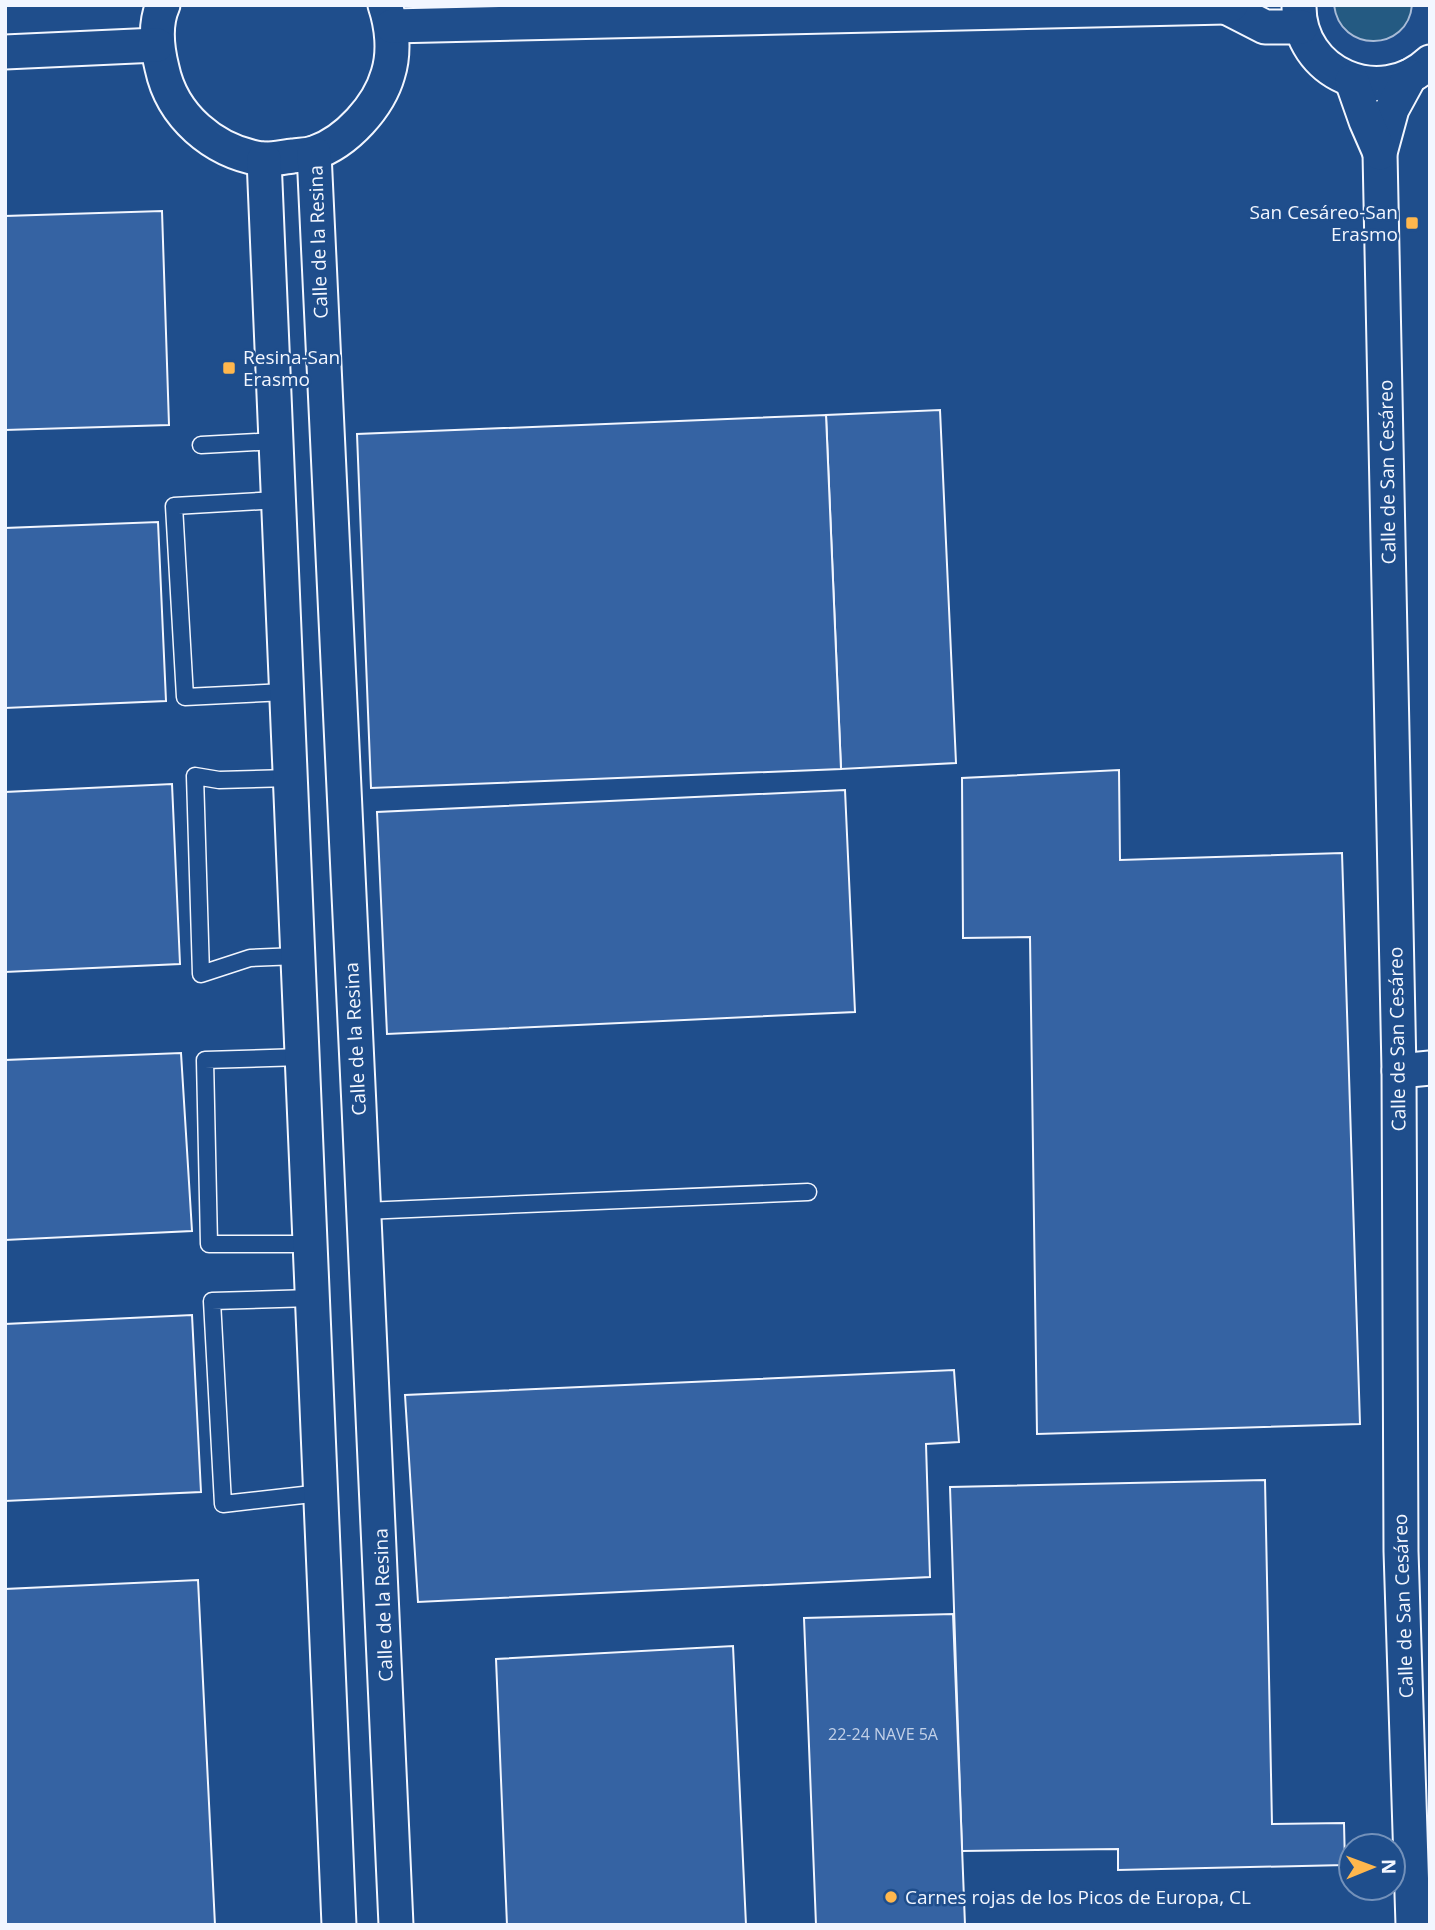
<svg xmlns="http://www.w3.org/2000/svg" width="1435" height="1930" viewBox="0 0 1435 1930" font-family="'Open Sans',sans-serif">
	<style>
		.green { fill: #245a82; stroke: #a8bbd7; stroke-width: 2 }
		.building { fill: #3563a3; stroke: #f2f6ff; stroke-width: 2 }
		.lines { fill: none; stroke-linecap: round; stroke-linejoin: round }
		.lane-casing { stroke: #f2f6ff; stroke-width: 19 }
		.street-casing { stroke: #f2f6ff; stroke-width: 37 }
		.lane { stroke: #1f4e8c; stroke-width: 16 }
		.street { stroke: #1f4e8c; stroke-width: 33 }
		.poi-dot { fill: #ffb74d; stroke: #1f4e8c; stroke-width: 2.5 }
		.labels { text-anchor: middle; stroke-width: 5; stroke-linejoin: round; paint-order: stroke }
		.number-label { font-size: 16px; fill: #c3d1e8 }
		.poi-label { font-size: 19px; fill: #f2f6ff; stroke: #1f4e8c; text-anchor: start }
		.street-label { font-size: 19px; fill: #f2f6ff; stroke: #1f4e8c }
	</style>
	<rect width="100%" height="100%" fill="#1f4e8c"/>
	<path class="green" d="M1334,5H1412C1408,52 1340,54 1334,5Z"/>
	<g class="building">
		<path d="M162,211L169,425L5,430V216Z"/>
		<path d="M940,410L956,763L841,769L826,415Z"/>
		<path d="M826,415L841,769L371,788L357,434Z"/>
		<path d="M158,522L166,701L5,708V528Z"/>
		<path d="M1119,770L1120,860L1342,853L1360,1424L1037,1434L1030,937L963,938L962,778Z"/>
		<path d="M172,784L180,964L5,972V792Z"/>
		<path d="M845,790L855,1012L387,1034L377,812Z"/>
		<path d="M181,1053L192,1231L5,1240V1060Z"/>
		<path d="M192,1315L201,1492L5,1501V1324Z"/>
		<path d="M954,1370L959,1442L926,1444L930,1577L418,1602L405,1395Z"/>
		<path d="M1265,1480L1272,1824L1344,1823L1345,1865L1118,1870V1849L962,1851L950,1487Z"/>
		<path d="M198,1580L215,1925H5V1589Z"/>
		<path d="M953,1614L965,1925H816L804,1618Z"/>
		<path d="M733,1646L746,1925H507L496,1659Z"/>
	</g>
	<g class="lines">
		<g class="lane-casing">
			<g id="lane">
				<path d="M201,445L276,441"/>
				<path d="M278,500L174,506L185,697L286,692"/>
				<path d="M290,778L219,780L195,776L201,974L250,958L298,956"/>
				<path d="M302,1057L205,1060L209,1244H310"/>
				<path d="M364,1211L808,1192"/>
				<path d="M312,1298L212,1301L223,1504L321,1493"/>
			</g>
		</g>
		<g class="street-casing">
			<g id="street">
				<path d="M163,5C154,25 157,48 162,68C172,116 213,151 261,159C271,160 283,157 293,156C300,155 308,155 314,153C347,142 379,106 388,74C395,52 392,26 385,5"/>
				<path d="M1299,5C1298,74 1380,109 1430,62"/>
				<path d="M1226,7L1265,27H1301"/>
				<path d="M392,26L1226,7L1231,5"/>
				<path d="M5,52L157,45"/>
				<path d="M1410,76L1392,109L1380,153L1399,1071L1401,1551L1413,1925"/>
				<path d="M1352,81L1366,121L1380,153"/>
				<path d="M314,153C340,744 372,1334 396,1925"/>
				<path d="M264,159L339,1925"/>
				<path d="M1399,1071L1430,1068"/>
			</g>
		</g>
		<use href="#lane" class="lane"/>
		<use href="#street" class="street"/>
	</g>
	<g class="poi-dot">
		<rect x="1405" y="216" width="14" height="14" rx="3.5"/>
		<rect x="222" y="361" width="14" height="14" rx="3.5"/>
		<circle cx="891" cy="1897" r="7"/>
	</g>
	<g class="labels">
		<g class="number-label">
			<text x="883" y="1740">22-24 NAVE 5A</text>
		</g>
		<g class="poi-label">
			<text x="1398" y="219" text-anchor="end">San Cesáreo-San<tspan x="1398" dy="22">Erasmo</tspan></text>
			<text x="243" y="364">Resina-San<tspan x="243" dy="22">Erasmo</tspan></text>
			<text x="905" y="1904">Carnes rojas de los Picos de Europa, CL</text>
		</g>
		<g class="street-label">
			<text transform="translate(318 242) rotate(-92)" y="7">Calle de la Resina</text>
			<text transform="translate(1387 472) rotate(-91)" y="7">Calle de San Cesáreo</text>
			<text transform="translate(355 1039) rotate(-93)" y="7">Calle de la Resina</text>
			<text transform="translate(1397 1039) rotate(-91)" y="7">Calle de San Cesáreo</text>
			<text transform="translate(383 1605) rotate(-92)" y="7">Calle de la Resina</text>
			<text transform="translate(1403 1606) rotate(-92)" y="7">Calle de San Cesáreo</text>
		</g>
	</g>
	<rect width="1435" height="1930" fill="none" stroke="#f2f6ff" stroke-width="14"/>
	<g transform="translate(1372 1867) rotate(89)"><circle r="33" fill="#1f4e8c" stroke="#7391ba" stroke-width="2"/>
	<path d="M0-5L12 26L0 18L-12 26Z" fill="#ffb74d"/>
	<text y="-10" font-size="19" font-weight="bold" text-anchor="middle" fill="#f2f6ff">N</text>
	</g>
</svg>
